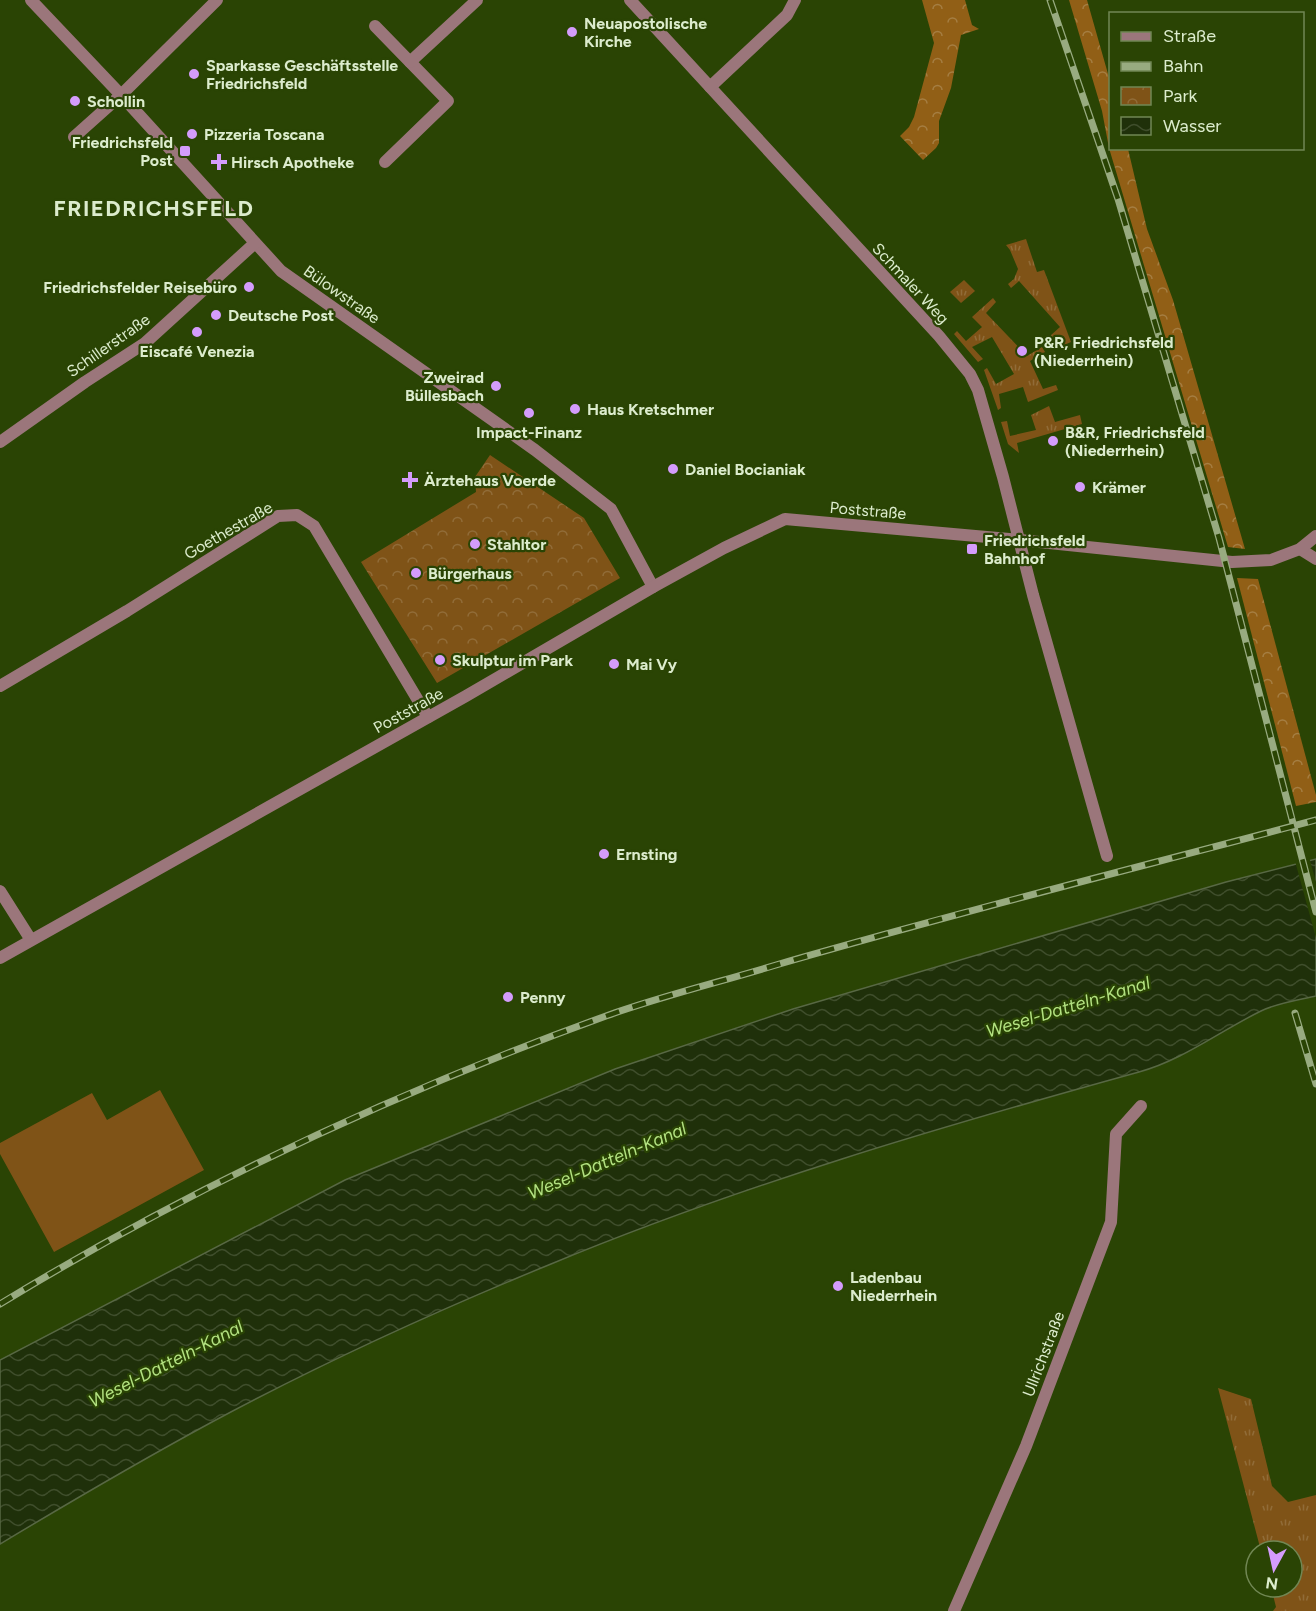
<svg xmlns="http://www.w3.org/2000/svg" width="1316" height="1611" viewBox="0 0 1316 1611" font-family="Figtree,sans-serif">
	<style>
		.grass { fill: url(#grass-tufts) }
		.forest { fill: url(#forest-crowns) }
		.park { fill: url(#park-crowns) }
		.garden { fill: #7f5317 }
		.water { fill: url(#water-waves); stroke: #586844; stroke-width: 1.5 }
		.pier { fill: #2a4404 }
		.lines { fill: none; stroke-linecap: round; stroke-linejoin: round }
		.street { stroke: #9b767b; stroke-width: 12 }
		.rail-casing { stroke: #98ab80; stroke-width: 7 }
		.rail { stroke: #2a4404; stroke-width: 4.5; stroke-dasharray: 14; stroke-linecap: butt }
		.poi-dot { fill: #d49cfc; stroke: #2a4404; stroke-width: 2 }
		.labels { text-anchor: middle; stroke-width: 4.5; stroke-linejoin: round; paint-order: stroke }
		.poi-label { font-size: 16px; font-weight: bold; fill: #dceccd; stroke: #2a4404; text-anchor: start }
		.street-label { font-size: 16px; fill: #dceccd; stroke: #2a4404 }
		.water-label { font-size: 18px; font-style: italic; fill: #b3e281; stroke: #2a4404 }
		.district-label { font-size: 22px; font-weight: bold; letter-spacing: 1.5px; fill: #dceccd; stroke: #2a4404 }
	</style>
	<defs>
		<pattern id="grass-tufts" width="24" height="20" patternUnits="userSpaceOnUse" patternTransform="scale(1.5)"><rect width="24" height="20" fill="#7f5317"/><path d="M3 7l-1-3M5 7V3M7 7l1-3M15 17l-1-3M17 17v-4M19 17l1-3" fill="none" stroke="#916c38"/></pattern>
		<pattern id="forest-crowns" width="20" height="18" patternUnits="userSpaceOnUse" patternTransform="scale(1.5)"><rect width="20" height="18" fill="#915f16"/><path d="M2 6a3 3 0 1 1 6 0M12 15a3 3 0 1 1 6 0" fill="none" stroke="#a57e42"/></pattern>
		<pattern id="park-crowns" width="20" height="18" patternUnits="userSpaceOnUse" patternTransform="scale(1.5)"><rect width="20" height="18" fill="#7f5317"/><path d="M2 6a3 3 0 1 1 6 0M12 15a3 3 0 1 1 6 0" fill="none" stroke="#916c38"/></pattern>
		<pattern id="water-waves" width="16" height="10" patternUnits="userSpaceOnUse" patternTransform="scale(1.5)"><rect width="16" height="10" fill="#1f300a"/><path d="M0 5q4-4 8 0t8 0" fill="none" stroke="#3f4e2c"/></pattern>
	</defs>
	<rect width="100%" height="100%" fill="#2a4404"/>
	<g class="grass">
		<path d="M1026,239L1037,272L1044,270L1071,342L1057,348L1050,336L1060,327L1019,281L1011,288L1008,284L1014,279L1018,269L1010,250L1006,245Z"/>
		<path d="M964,280L975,291L961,303L950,292Z"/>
		<path d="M993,298L996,302L986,313L1027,356L1042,347L1045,352L1030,361L1043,389L1056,385L1058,390L1028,402L1023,387L999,394L1001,408L998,410L984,370L987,368L996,384L1014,374L992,337L972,347L983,359L978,362L954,334L957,331L966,341L982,327L972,317Z"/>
		<path d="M1049,406L1055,422L1080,415L1082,424L1017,443L1019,453L1008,444L1001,422L1007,421L1010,436L1036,430L1031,415Z"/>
		<path d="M1218,1388L1251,1399L1272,1486L1288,1502L1316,1495V1611H1273L1276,1607L1271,1587H1292V1551H1261Z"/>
	</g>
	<g class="forest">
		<path d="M922,0H965L972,25L979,29L961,35L951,88L939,121V143L936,148L923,160L900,136L909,127L914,117L934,43Z"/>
		<path d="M1069,0H1087L1110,81V148L1128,149L1147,229L1173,300L1245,549L1228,547L1109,148L1102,111Z"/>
		<path d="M1237,578L1258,579L1316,795V802L1296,806Z"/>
	</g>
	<path class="park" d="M490,455L584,518L620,578L437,683L361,562L476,492L475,477Z"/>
	<path class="garden" d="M160,1090L204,1170L54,1252L0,1154V1143L92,1093L107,1120Z"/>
	<path class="water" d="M1316,859V996C1298,1000 1277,1003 1261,1011C1220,1031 1183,1060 1139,1072C940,1127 742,1185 551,1264C436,1311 322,1363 212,1422C140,1461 70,1502 0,1544V1360L345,1180L615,1069L793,1009L1226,882Z"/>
	<path class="pier" d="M1309,857L1316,882V938L1295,861Z"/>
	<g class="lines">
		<g class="street">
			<path d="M31,0L121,95L281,271L535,450L611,509L653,587"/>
			<path d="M630,0L939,336L970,374L978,390L1003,477L1033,595L1107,856"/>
			<path d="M375,26L448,101L385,162"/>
			<path d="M410,62L477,0"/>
			<path d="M710,87L787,15L795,0"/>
			<path d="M74,137L121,95L217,0"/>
			<path d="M0,442L85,382L145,343L255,243"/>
			<path d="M1300,549L1316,559"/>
			<path d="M0,686L127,611L278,516L297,515L314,526L428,717"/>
			<path d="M0,891L31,940"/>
			<path d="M0,958L466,696L653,587L724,548L785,519L1020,540L1232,562L1271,560L1300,549L1316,536"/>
			<path d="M954,1611L1026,1446L1111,1222L1116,1134L1141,1106"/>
		</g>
		<g class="rail-casing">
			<g id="rail">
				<path d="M1050,0L1118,199L1219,538L1316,912"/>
				<path d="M1295,1013L1316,1084"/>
				<path d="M0,1304C192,1187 396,1092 606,1016C662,996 720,982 776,965C955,913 1136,868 1316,820"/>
			</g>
		</g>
		<use href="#rail" class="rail"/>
	</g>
	<g class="poi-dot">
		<circle cx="572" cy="32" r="6"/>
		<circle cx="194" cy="74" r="6"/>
		<circle cx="75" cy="101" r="6"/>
		<circle cx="192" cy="134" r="6"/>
		<rect x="179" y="145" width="12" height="12" rx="3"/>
		<path d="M216 153h6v6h6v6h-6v6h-6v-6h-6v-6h6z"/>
		<circle cx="249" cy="287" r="6"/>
		<circle cx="216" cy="315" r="6"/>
		<circle cx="197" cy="332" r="6"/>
		<circle cx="1022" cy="351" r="6"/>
		<circle cx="496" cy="386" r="6"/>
		<circle cx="575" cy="409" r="6"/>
		<circle cx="529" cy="413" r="6"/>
		<circle cx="1053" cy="441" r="6"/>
		<circle cx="673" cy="469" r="6"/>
		<path d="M407 471h6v6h6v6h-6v6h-6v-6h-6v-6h6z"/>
		<circle cx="1080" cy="487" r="6"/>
		<circle cx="475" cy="544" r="6"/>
		<rect x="966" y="543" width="12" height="12" rx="3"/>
		<circle cx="416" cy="573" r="6"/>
		<circle cx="440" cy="660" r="6"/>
		<circle cx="614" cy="664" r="6"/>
		<circle cx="604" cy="854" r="6"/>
		<circle cx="508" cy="997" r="6"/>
		<circle cx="838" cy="1286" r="6"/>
	</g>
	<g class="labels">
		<g class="poi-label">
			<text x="584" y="29">Neuapostolische<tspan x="584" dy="18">Kirche</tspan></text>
			<text x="206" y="71">Sparkasse Geschäftsstelle<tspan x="206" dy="18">Friedrichsfeld</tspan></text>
			<text x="87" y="107">Schollin</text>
			<text x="204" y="140">Pizzeria Toscana</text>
			<text x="173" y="148" text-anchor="end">Friedrichsfeld<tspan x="173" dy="18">Post</tspan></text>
			<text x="231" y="168">Hirsch Apotheke</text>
			<text x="237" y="293" text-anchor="end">Friedrichsfelder Reisebüro</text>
			<text x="228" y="321">Deutsche Post</text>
			<text x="1034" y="348">P&amp;R, Friedrichsfeld<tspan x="1034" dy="18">(Niederrhein)</tspan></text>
			<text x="197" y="357" text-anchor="middle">Eiscafé Venezia</text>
			<text x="484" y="383" text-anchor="end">Zweirad<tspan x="484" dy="18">Büllesbach</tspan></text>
			<text x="587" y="415">Haus Kretschmer</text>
			<text x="529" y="438" text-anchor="middle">Impact-Finanz</text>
			<text x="1065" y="438">B&amp;R, Friedrichsfeld<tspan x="1065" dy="18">(Niederrhein)</tspan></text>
			<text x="685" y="475">Daniel Bocianiak</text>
			<text x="424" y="486">Ärztehaus Voerde</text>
			<text x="1092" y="493">Krämer</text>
			<text x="984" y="546">Friedrichsfeld<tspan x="984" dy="18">Bahnhof</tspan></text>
			<text x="487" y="550">Stahltor</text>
			<text x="428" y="579">Bürgerhaus</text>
			<text x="452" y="666">Skulptur im Park</text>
			<text x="626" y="670">Mai Vy</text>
			<text x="616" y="860">Ernsting</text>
			<text x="520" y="1003">Penny</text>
			<text x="850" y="1283">Ladenbau<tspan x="850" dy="18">Niederrhein</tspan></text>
		</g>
		<g class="street-label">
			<text transform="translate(911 283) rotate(47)" y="6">Schmaler Weg</text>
			<text transform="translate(342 294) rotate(35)" y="6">Bülowstraße</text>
			<text transform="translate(108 345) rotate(-35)" y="6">Schillerstraße</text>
			<text transform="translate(868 510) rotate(5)" y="6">Poststraße</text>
			<text transform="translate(228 530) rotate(-30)" y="6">Goethestraße</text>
			<text transform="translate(408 710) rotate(-29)" y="6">Poststraße</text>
			<text transform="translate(1043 1354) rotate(-69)" y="6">Ullrichstraße</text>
		</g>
		<g class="water-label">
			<text transform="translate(1068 1007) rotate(-17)" y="6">Wesel-Datteln-Kanal</text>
			<text transform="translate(607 1161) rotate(-23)" y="6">Wesel-Datteln-Kanal</text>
			<text transform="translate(166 1364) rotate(-27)" y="6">Wesel-Datteln-Kanal</text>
		</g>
		<g class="district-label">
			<text x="154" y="216">FRIEDRICHSFELD</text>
		</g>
	</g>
	<rect x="1109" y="12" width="195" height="138" fill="#2a4404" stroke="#718754" stroke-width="1.5"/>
	<rect x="1121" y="32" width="30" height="9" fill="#9b767b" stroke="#718754" stroke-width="1.5"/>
	<text x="1163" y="42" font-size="18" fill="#dceccd">Straße</text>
	<rect x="1121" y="62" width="30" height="9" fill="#98ab80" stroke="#718754" stroke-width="1.5"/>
	<text x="1163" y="72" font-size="18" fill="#dceccd">Bahn</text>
	<rect x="1121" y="87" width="30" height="18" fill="url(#park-crowns)" stroke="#718754" stroke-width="1.5"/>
	<text x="1163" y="102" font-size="18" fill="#dceccd">Park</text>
	<rect x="1121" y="117" width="30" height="18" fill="url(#water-waves)" stroke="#718754" stroke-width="1.5"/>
	<text x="1163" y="132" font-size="18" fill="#dceccd">Wasser</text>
	<g transform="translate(1274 1569) rotate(188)"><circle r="28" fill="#2a4404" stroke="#718754" stroke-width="1.5"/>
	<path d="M0-4.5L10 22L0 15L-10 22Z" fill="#d49cfc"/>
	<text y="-9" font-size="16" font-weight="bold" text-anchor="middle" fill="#dceccd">N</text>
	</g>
</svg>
